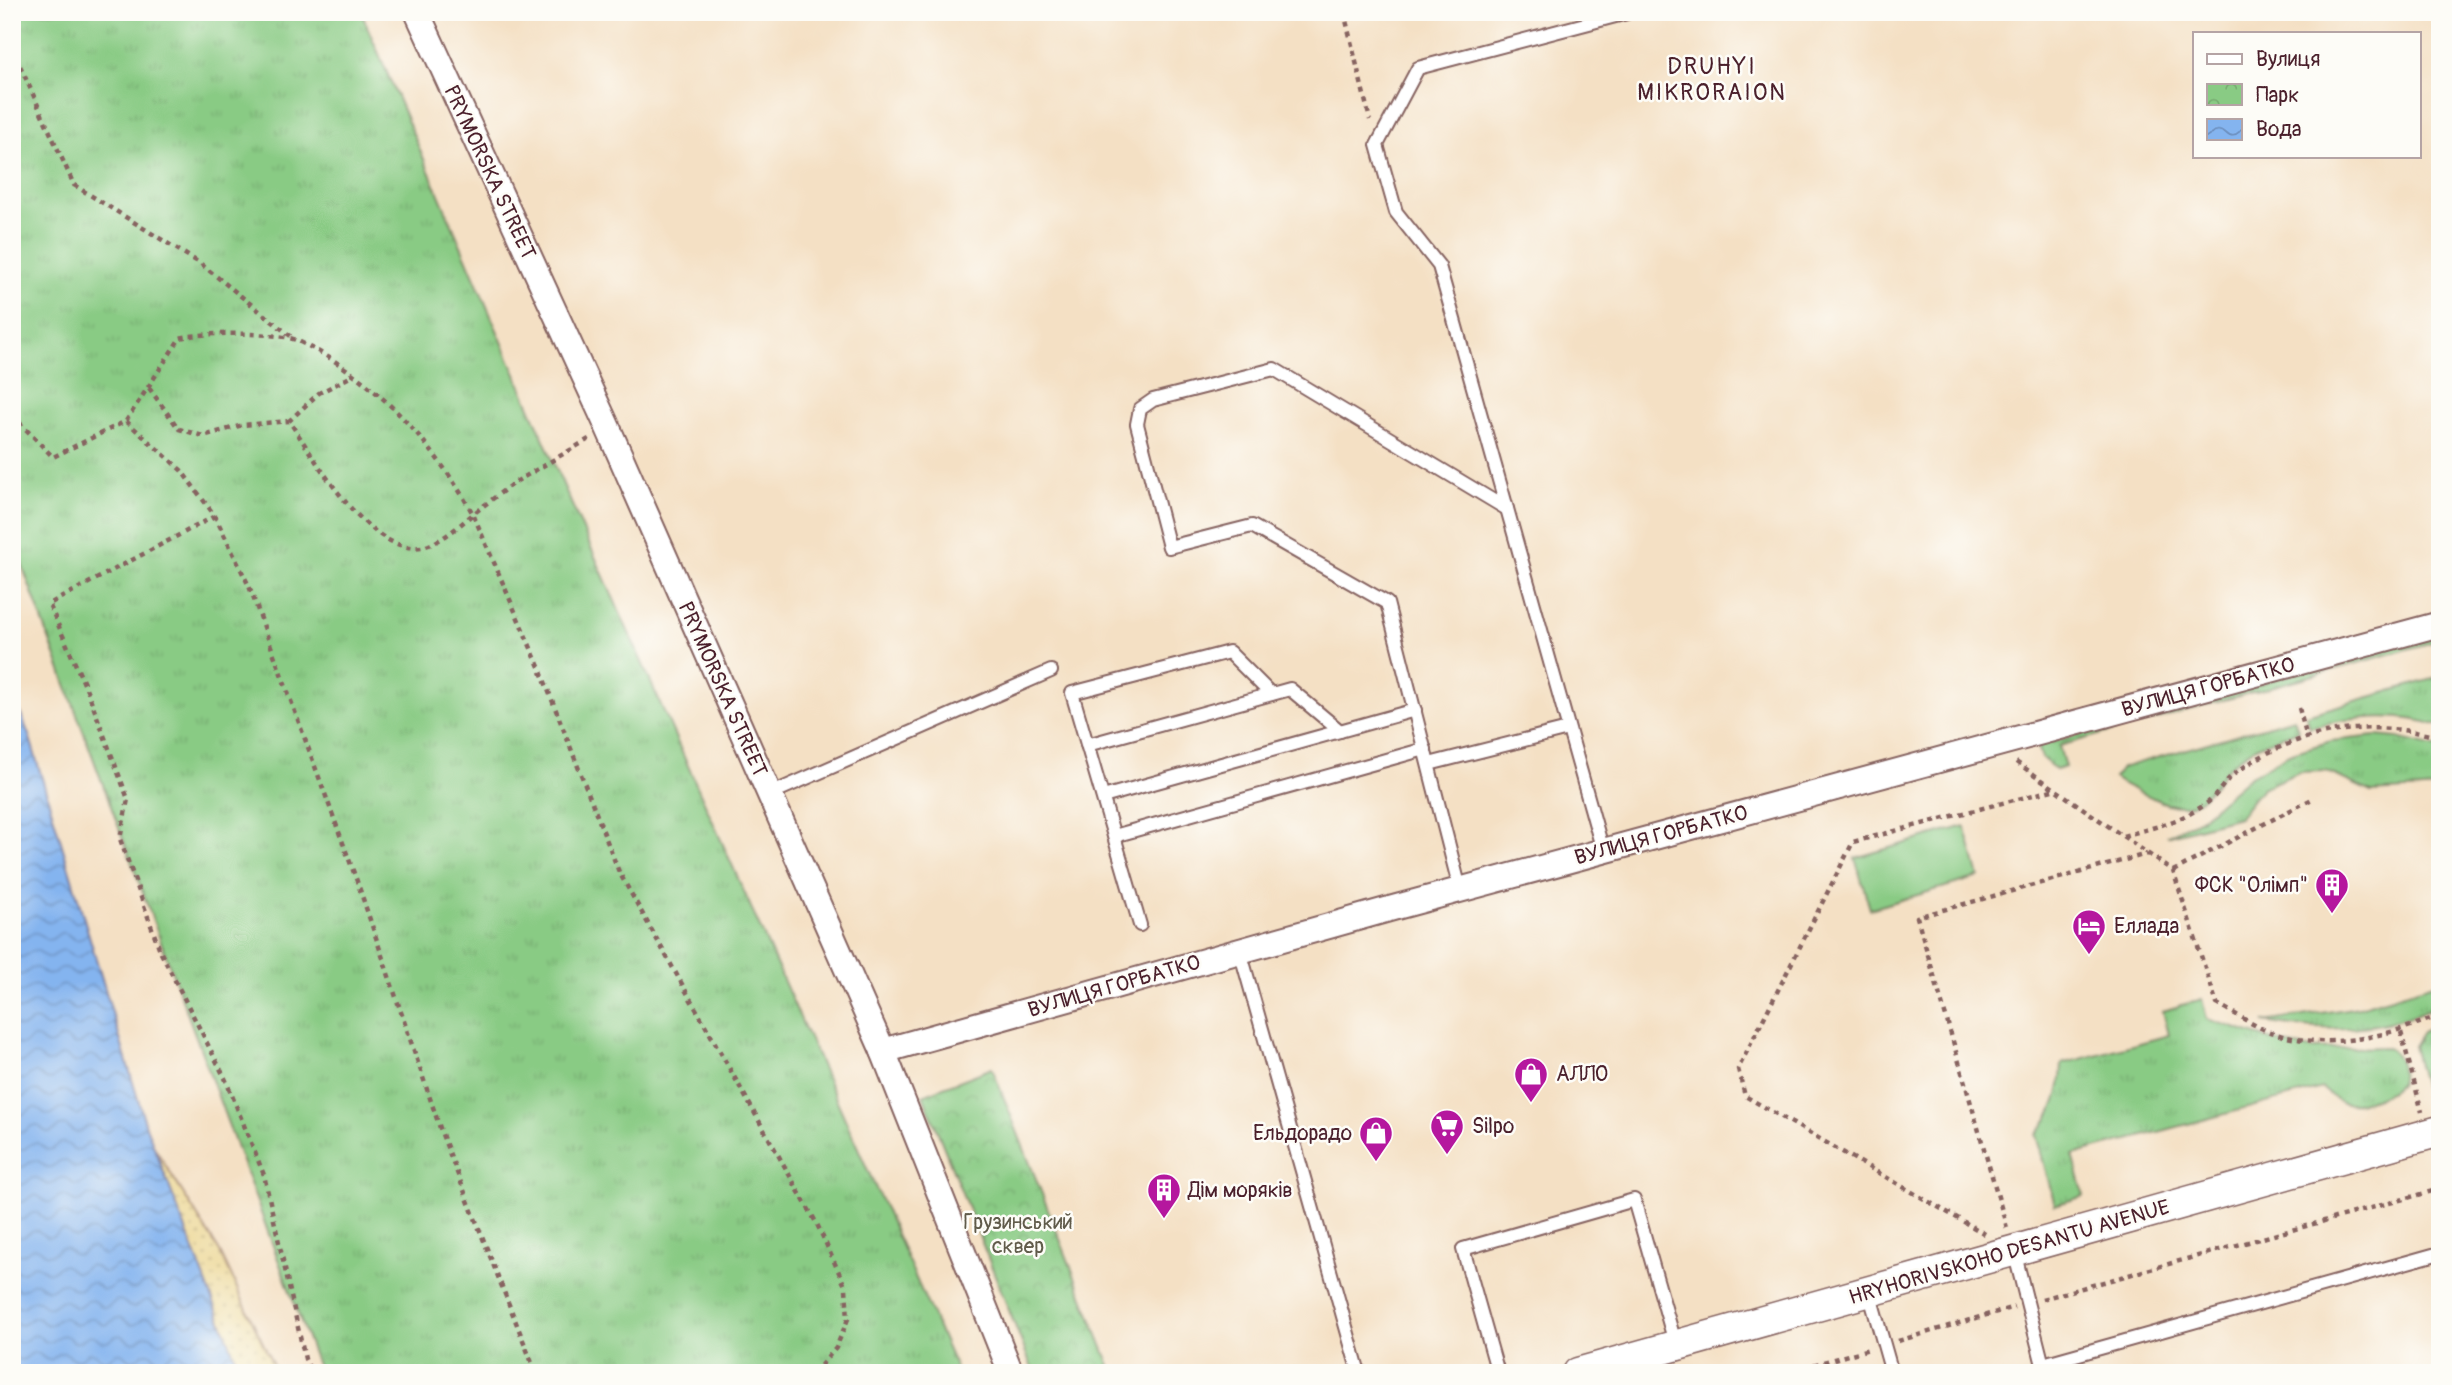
<svg xmlns="http://www.w3.org/2000/svg" width="2452" height="1385" viewBox="0 0 2452 1385" font-family="Pangolin,sans-serif">
	<style>
		.grass { fill: url(#grass-tufts); stroke: #6a7558; stroke-width: 2 }
		.sand { fill: url(#sand-dots); stroke: #9c7c64; stroke-width: 2 }
		.park { fill: url(#park-crowns); stroke: #6a7558; stroke-width: 2 }
		.pitch { fill: #89cb84; stroke: #6a7558; stroke-width: 2 }
		.water { fill: url(#water-waves); stroke: #676a8d; stroke-width: 2 }
		.lines { fill: none; stroke-linecap: round; stroke-linejoin: round }
		.service-casing { stroke: #866361; stroke-width: 16 }
		.minor-casing { stroke: #866361; stroke-width: 28 }
		.tertiary-casing { stroke: #866361; stroke-width: 33 }
		.path { stroke: #866361; stroke-width: 4.5; stroke-dasharray: 5 5; stroke-linecap: butt }
		.service { stroke: #fff; stroke-width: 12 }
		.minor { stroke: #fff; stroke-width: 24 }
		.tertiary { stroke: #fff; stroke-width: 30 }
		.labels { text-anchor: middle; stroke-width: 5; stroke-linejoin: round; paint-order: stroke }
		.street-label { font-size: 21px; fill: #4a1f2b; stroke: #fdfcf7 }
		.poi-label { font-size: 21px; fill: #4a1f2b; stroke: #fdfcf7; text-anchor: start }
		.park-label { font-size: 21px; fill: #605b4a; stroke: #fdfcf7 }
		.neighbourhood-label { font-size: 23px; letter-spacing: 2px; fill: #4a1f2b; stroke: #fdfcf7 }
	</style>
	<defs>
		<pattern id="grass-tufts" width="24" height="20" patternUnits="userSpaceOnUse" patternTransform="scale(1.75)"><rect width="24" height="20" fill="#89cb84"/><path d="M3 7l-1-3M5 7V3M7 7l1-3M15 17l-1-3M17 17v-4M19 17l1-3" fill="none" stroke="#78ae72"/></pattern>
		<pattern id="sand-dots" width="8" height="8" patternUnits="userSpaceOnUse" patternTransform="scale(1.75)"><rect width="8" height="8" fill="#eeda9e"/><path d="M2 2h.1M6 6h.1" fill="none" stroke="#cebb88" stroke-width="1.8" stroke-linecap="round"/></pattern>
		<pattern id="park-crowns" width="20" height="18" patternUnits="userSpaceOnUse" patternTransform="scale(1.75)"><rect width="20" height="18" fill="#89cb84"/><path d="M2 6a3 3 0 1 1 6 0M12 15a3 3 0 1 1 6 0" fill="none" stroke="#78ae72"/></pattern>
		<pattern id="water-waves" width="16" height="10" patternUnits="userSpaceOnUse" patternTransform="scale(1.75)"><rect width="16" height="10" fill="#84b4ef"/><path d="M0 5q4-4 8 0t8 0" fill="none" stroke="#6e92c2"/></pattern>
	</defs>
	<rect width="100%" height="100%" fill="#fdfcf7"/>
	<filter id="ink" filterUnits="userSpaceOnUse"><feTurbulence type="fractalNoise" baseFrequency=".0143" numOctaves="2"/><feDisplacementMap in="SourceGraphic" scale="14" xChannelSelector="R" yChannelSelector="G"/><feConvolveMatrix kernelMatrix="1 2 1 2 8 2 1 2 1" color-interpolation-filters="sRGB"/></filter>
	<filter id="wash" filterUnits="userSpaceOnUse"><feTurbulence type="fractalNoise" baseFrequency=".00686" numOctaves="4" result="noise"/><feDisplacementMap in="SourceGraphic" scale="28" xChannelSelector="R" yChannelSelector="G"/><feGaussianBlur stdDeviation="1.57" result="paint"/><feColorMatrix in="noise" values="0 0 0 0 0 0 0 0 0 0 0 0 0 0 0 0 0 1.4 0 .05"/><feComposite in="paint" operator="in"/></filter>
	<g filter="url(#wash)">
		<rect width="100%" height="100%" fill="#f4e0c4"/>
		<g class="grass">
			<path d="M12,12H361L568,496L958,1373H320L12,538Z"/>
			<path d="M2440,633V640L2059,746L2065,767L2056,770L2042,758L2038,746Z"/>
			<path d="M2440,677V726C2397,712 2353,717 2310,727L2306,715Z"/>
			<path d="M2294,718L2298,730C2279,738 2255,744 2239,758C2205,784 2204,823 2153,798C2140,792 2125,787 2114,778L2121,768Z"/>
			<path d="M2376,736L2398,738L2440,748V788L2371,792L2326,771L2299,772L2262,788L2239,817L2166,836L2200,819L2249,777L2289,754L2331,741Z"/>
			<path d="M2440,982V1004C2384,1032 2325,1033 2264,1022L2359,1007Z"/>
			<path d="M2202,999L2207,1019L2284,1044L2313,1049L2387,1047C2399,1054 2404,1068 2400,1083C2389,1096 2358,1107 2341,1102C2334,1099 2328,1093 2322,1088L2073,1155L2084,1196L2055,1205L2036,1135C2055,1113 2061,1093 2062,1064L2169,1035L2163,1011Z"/>
			<path d="M2440,1023V1099L2428,1103L2413,1046L2422,1032Z"/>
		</g>
		<path class="sand" d="M154,1147L220,1252L277,1373H241Z"/>
		<path class="park" d="M992,1068L1113,1373H1034L923,1095Z"/>
		<path class="pitch" d="M1965,826L1979,877L1870,909L1855,858Z"/>
		<path class="water" d="M12,690L30,738L146,1126L241,1373H12Z"/>
	</g>
	<g filter="url(#ink)">
		<g class="lines">
			<g class="service-casing">
				<g id="service">
					<path d="M1087,745L1290,689L1340,731"/>
					<path d="M1429,764L1568,729"/>
					<path d="M770,794L1051,671"/>
					<path d="M1103,797L1415,710"/>
					<path d="M1114,836L1425,749"/>
					<path d="M1603,851L1439,266L1396,212L1377,145L1418,68L1627,13"/>
					<path d="M1460,889L1387,603L1252,526L1169,547L1137,424L1140,409L1153,400L1274,369L1507,509"/>
					<path d="M1140,925L1072,693L1229,652L1271,694"/>
					<path d="M1240,951L1359,1373"/>
					<path d="M2014,1251L2045,1373"/>
					<path d="M1869,1292L1892,1373"/>
					<path d="M2043,1364L2440,1253"/>
					<path d="M1498,1373L1463,1249L1634,1200L1676,1346"/>
				</g>
			</g>
			<g class="minor-casing">
				<g id="minor">
					<path d="M417,12L608,428L883,1051L1011,1373"/>
					<path d="M883,1051L1393,908L2440,624"/>
				</g>
			</g>
			<g class="tertiary-casing">
				<path id="tertiary" d="M1578,1373L2440,1131"/>
			</g>
			<g class="path">
				<path d="M1344,12L1370,120"/>
				<path d="M12,48L74,185L201,264L293,338"/>
				<path d="M149,388L179,429L203,436L243,425L289,421"/>
				<path d="M12,415L53,457L126,421L180,338C200,332 278,332 296,340C372,375 433,442 473,514C460,525 446,538 429,545C373,565 316,459 289,421L319,393L354,375"/>
				<path d="M126,421L181,470L215,516L249,586L358,884L443,1137L536,1373"/>
				<path d="M589,439L512,484L473,514L540,669L619,872L817,1224L846,1288L848,1319L836,1348L814,1373"/>
				<path d="M215,516L49,604L89,695L128,799L120,839L161,953L225,1078L264,1175L305,1359L312,1373"/>
				<path d="M2299,708L2307,738"/>
				<path d="M2016,762L2173,871L2217,1004C2233,1012 2249,1023 2265,1030C2321,1053 2387,1037 2440,1015"/>
				<path d="M2123,836C2152,828 2183,821 2207,803C2217,796 2223,783 2232,776C2289,730 2371,717 2440,738"/>
				<path d="M2173,871L2314,798"/>
				<path d="M2401,1032L2422,1112"/>
				<path d="M2007,1228L1917,917L2147,854"/>
				<path d="M1985,1234L1745,1096L1738,1069L1853,842L2056,789"/>
				<path d="M2042,1299L2440,1189"/>
				<path d="M1898,1341L2014,1307"/>
				<path d="M1785,1373L1869,1349"/>
			</g>
			<use href="#service" class="service"/>
			<use href="#minor" class="minor"/>
			<use href="#tertiary" class="tertiary"/>
		</g>
	</g>
	<defs>
		<g id="building-pin" transform="scale(1.75)"><path d="M0 17L-7.5 6A9.5 9.5 0 1 1 7.5 6Z" fill="#b5179e" stroke="#fdfcf7"/><path d="M-4-6H4V6H1V3H-1V6H-4ZM-2.5-4.3h1.7v1.8h-1.7ZM.8-4.3h1.7v1.8H.8ZM-2.5-1h1.7V.8h-1.7ZM.8-1h1.7V.8H.8Z" fill="#fff"/></g>
		<g id="hotel-pin" transform="scale(1.75)"><path d="M0 17L-7.5 6A9.5 9.5 0 1 1 7.5 6Z" fill="#b5179e" stroke="#fdfcf7"/><path d="M-6-4.5h1.5V1H6V5H4.5V3h-9V5H-6ZM-4 0a1.8 1.8 0 1 1 3.6 0ZM.5 0V-2.5h3Q6-2.5 6 0Z" fill="#fff"/></g>
		<g id="shop-pin" transform="scale(1.75)"><path d="M0 17L-7.5 6A9.5 9.5 0 1 1 7.5 6Z" fill="#b5179e" stroke="#fdfcf7"/><path d="M-5-2.5h2.3a2.7 3.5 0 0 1 5.4 0H5L5.5 6h-11ZM-1.5-2.5h3a1.5 2.3 0 0 0-3 0Z" fill="#fff"/></g>
		<g id="supermarket-pin" transform="scale(1.75)"><path d="M0 17L-7.5 6A9.5 9.5 0 1 1 7.5 6Z" fill="#b5179e" stroke="#fdfcf7"/><path d="M-6-5.5h2.5l.6 2H6L4.5 2H-2.5L-4.4-4H-6ZM-1.5 3.2a1.3 1.3 0 1 0 .1 0ZM3 3.2a1.3 1.3 0 1 0 .1 0Z" fill="#fff"/></g>
	</defs>
	<g fill-rule="evenodd">
		<use href="#building-pin" x="2332" y="885"/>
		<use href="#hotel-pin" x="2089" y="926"/>
		<use href="#shop-pin" x="1531" y="1074"/>
		<use href="#supermarket-pin" x="1447" y="1126"/>
		<use href="#shop-pin" x="1376" y="1133"/>
		<use href="#building-pin" x="1164" y="1190"/>
	</g>
	<g class="labels">
		<g class="street-label">
			<text transform="translate(490 172) rotate(65)" y="7">PRYMORSKA STREET</text>
			<text transform="translate(2208 687) rotate(-15)" y="7">ВУЛИЦЯ ГОРБАТКО</text>
			<text transform="translate(723 689) rotate(66)" y="7">PRYMORSKA STREET</text>
			<text transform="translate(1661 835) rotate(-15)" y="7">ВУЛИЦЯ ГОРБАТКО</text>
			<text transform="translate(1114 986) rotate(-16)" y="7">ВУЛИЦЯ ГОРБАТКО</text>
			<text transform="translate(2009 1252) rotate(-16)" y="7">HRYHORIVSKOHO DESANTU AVENUE</text>
		</g>
		<g class="poi-label">
			<text x="2308" y="892" text-anchor="end">ФСК "Олімп"</text>
			<text x="2114" y="933">Еллада</text>
			<text x="1556" y="1081">АЛЛО</text>
			<text x="1472" y="1133">Silpo</text>
			<text x="1352" y="1140" text-anchor="end">Ельдорадо</text>
			<text x="1188" y="1197">Дім моряків</text>
		</g>
		<g class="park-label">
			<text x="1018" y="1229">Грузинський<tspan x="1018" dy="24">сквер</tspan></text>
		</g>
		<g class="neighbourhood-label">
			<text x="1712" y="74">DRUHYI<tspan x="1712" dy="26">MIKRORAION</tspan></text>
		</g>
	</g>
	<rect width="2452" height="1385" fill="none" stroke="#fdfcf7" stroke-width="42"/>
	<rect x="2193" y="32" width="228" height="126" fill="#fdfcf7" stroke="#b5a4a5" stroke-width="2"/>
	<rect x="2207" y="54" width="35" height="10" fill="#ffffff" stroke="#b5a4a5" stroke-width="2"/>
	<text x="2256" y="66" font-size="21" fill="#4a1f2b">Вулиця</text>
	<rect x="2207" y="84" width="35" height="21" fill="url(#park-crowns)" stroke="#b5a4a5" stroke-width="2"/>
	<text x="2256" y="102" font-size="21" fill="#4a1f2b">Парк</text>
	<rect x="2207" y="119" width="35" height="21" fill="url(#water-waves)" stroke="#b5a4a5" stroke-width="2"/>
	<text x="2256" y="136" font-size="21" fill="#4a1f2b">Вода</text>
</svg>
